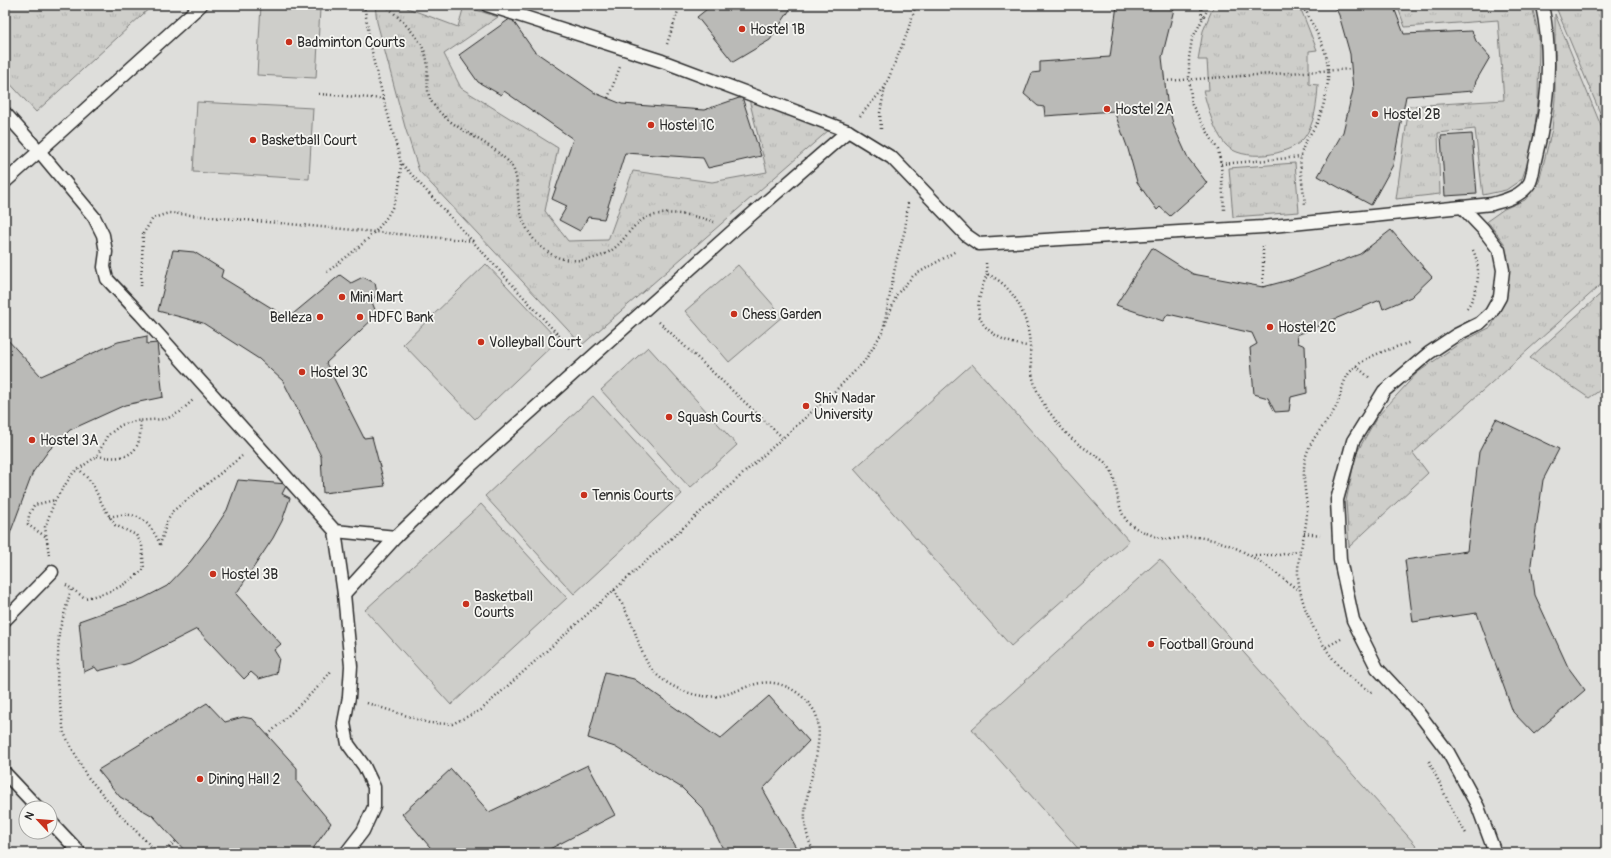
<svg xmlns="http://www.w3.org/2000/svg" width="1611" height="858" viewBox="0 0 1611 858" font-family="Pangolin,sans-serif">
	<style>
		.built { fill: #dededb; fill-rule: evenodd }
		.grass { fill: url(#grass-tufts); stroke: #7c7c7a }
		.pitch { fill: #cececa; stroke: #7c7c7a }
		.building { fill: #babab7; stroke: #2b2b2b }
		.lines { fill: none; stroke-linecap: round; stroke-linejoin: round }
		.service-casing { stroke: #2b2b2b; stroke-width: 15 }
		.path { stroke: #2b2b2b; stroke-width: 2.5; stroke-dasharray: 1 3; stroke-linecap: butt }
		.service { stroke: #f6f6f2; stroke-width: 12 }
		.poi-dot { fill: #c8321e; stroke: #f6f6f2; stroke-width: 1.5 }
		.labels { text-anchor: middle; stroke-width: 3.5; stroke-linejoin: round; paint-order: stroke }
		.poi-label { font-size: 14px; fill: #2b2b2b; stroke: #f6f6f2; text-anchor: start }
	</style>
	<defs>
		<pattern id="grass-tufts" width="24" height="20" patternUnits="userSpaceOnUse"><rect width="24" height="20" fill="#cececa"/><path d="M3 7l-1-3M5 7V3M7 7l1-3M15 17l-1-3M17 17v-4M19 17l1-3" fill="none" stroke="#b1b1ae"/></pattern>
	</defs>
	<rect width="100%" height="100%" fill="#eeeeea"/>
	<filter id="ink" filterUnits="userSpaceOnUse"><feTurbulence type="fractalNoise" baseFrequency=".025" numOctaves="2"/><feDisplacementMap in="SourceGraphic" scale="8" xChannelSelector="R" yChannelSelector="G"/><feConvolveMatrix kernelMatrix="1 2 1 2 8 2 1 2 1" color-interpolation-filters="sRGB"/></filter>
	<g filter="url(#ink)">
		<path class="built" d="M5,5H1606V853H5ZM26,808H50V832H26Z"/>
		<g class="grass">
			<path d="M5,5H153L36,112L5,78Z"/>
			<path d="M375,5H407V8L458,27L464,6L498,17L444,54L461,88L558,148L545,211L568,241L608,240L633,171L712,182L767,172L749,99L829,130L582,345L419,171L405,127L377,22Z"/>
			<path d="M1214,5H1292L1302,12L1317,50L1309,51V84L1318,85C1317,103 1315,123 1304,138C1290,156 1241,163 1225,144C1213,129 1208,108 1203,90H1209L1207,60H1198L1203,31Z"/>
			<path d="M1397,5H1532L1539,38L1538,101L1532,150L1522,179L1506,190L1483,195L1475,129L1438,133L1440,194L1396,199L1409,106L1504,100L1498,20L1405,27Z"/>
			<path d="M1555,5H1606V127Z"/>
			<path d="M1555,14L1606,138V280L1413,453L1428,473L1349,547L1346,501L1356,454L1377,417L1417,373L1460,343L1491,327L1506,298L1509,266L1504,243L1487,221L1504,209L1525,200L1539,182L1552,129L1555,99Z"/>
			<path d="M1295,163L1299,212L1233,217L1229,168Z"/>
			<path d="M1606,289V386L1589,398L1530,358Z"/>
		</g>
		<g class="pitch">
			<path d="M261,5L320,9L316,78L257,75Z"/>
			<path d="M197,102L313,108L309,179L193,172Z"/>
			<path d="M486,264L558,340L475,419L403,344Z"/>
			<path d="M738,265L783,316L729,362L685,311Z"/>
			<path d="M648,347L737,445L690,488L601,390Z"/>
			<path d="M972,364L1129,541L1011,646L854,469Z"/>
			<path d="M593,396L682,494L574,594L485,496Z"/>
			<path d="M481,504L567,598L451,705L365,610Z"/>
			<path d="M1160,559L1423,853H1082L972,729Z"/>
		</g>
		<g class="building">
			<path d="M712,5H793L770,40L733,62L697,17Z"/>
			<path d="M1117,5H1175L1162,57L1167,101L1174,127L1188,158L1207,183L1170,216L1160,207L1157,210L1137,182L1128,149L1114,111L1045,116L1044,107L1038,106L1024,94L1032,73L1040,72V62L1110,57Z"/>
			<path d="M1334,5H1393L1404,34L1472,31L1476,41L1490,57L1476,81L1473,91L1406,96L1393,165L1371,205L1318,176L1343,132L1353,90L1350,54L1339,15Z"/>
			<path d="M511,18L534,51L595,93L622,104L704,110L742,97L761,156L708,168L703,158L625,153L604,219L588,217L580,231L559,220L567,206L552,199L573,139L504,91L501,95L478,82L459,55Z"/>
			<path d="M1472,134L1477,194L1445,196L1441,136Z"/>
			<path d="M1391,230L1432,277L1411,297L1383,309L1380,300L1297,335L1298,343L1305,346L1307,393L1291,397L1289,411L1275,412L1268,398L1254,394L1250,348L1257,344L1252,333L1168,314L1163,321L1116,305L1152,248L1193,274L1263,287L1293,279L1360,254Z"/>
			<path d="M173,250L194,252L223,270L221,277L288,318L340,275L351,283L363,277L375,283L377,293L372,302L377,315L326,363L364,438L372,437L385,486L323,493L321,456L283,381L259,359L203,323L158,311Z"/>
			<path d="M147,336V344L157,343L163,397L125,405L70,430L49,450L33,472L8,539L5,538V337L41,376L118,342Z"/>
			<path d="M1496,419L1559,449L1543,480L1531,564L1535,595L1568,667L1585,690L1534,734L1513,712L1477,613L1413,622L1405,560L1467,551L1479,452Z"/>
			<path d="M238,480L287,484L282,494L290,498L282,521L273,538L236,594L281,644L274,650L279,658L276,674L259,679L251,672L244,679L197,629L130,663L98,671L95,667L84,672L79,621L144,598L167,586L190,562L210,536L227,510Z"/>
			<path d="M605,672L634,679L720,739L769,696L809,741L763,789L799,853H725L703,809L682,788L615,747L588,738Z"/>
			<path d="M207,703L225,722L243,717L253,719L297,768V782L331,823L310,853H187L153,816L120,797L98,770Z"/>
			<path d="M588,765L615,815L542,853H435L402,814L451,769L489,812Z"/>
		</g>
		<g class="lines">
			<g class="service-casing">
				<g id="service">
					<path d="M487,5L662,61L848,131L892,158L966,235L979,244L1263,227L1492,204C1505,200 1520,197 1529,184C1533,178 1533,167 1535,160C1548,110 1553,57 1542,5"/>
					<path d="M5,113L39,151L94,217L103,235L106,252L104,267L107,279L141,315L335,531L344,594L351,666L349,697L344,723L348,744L364,766L374,787V807L363,831L346,853"/>
					<path d="M5,182L201,5"/>
					<path d="M1462,207L1483,229L1499,250L1503,270L1500,297L1491,313L1480,323L1456,335L1429,353L1384,391L1353,441L1337,500L1340,560L1353,620L1377,668L1417,711L1448,752L1478,807L1495,853"/>
					<path d="M335,531L396,537"/>
					<path d="M344,594L396,537L468,468L736,228L848,131"/>
					<path d="M5,620L52,572"/>
					<path d="M5,773L38,808"/>
					<path d="M50,821L80,853"/>
				</g>
			</g>
			<g class="path">
				<path d="M364,5L374,63L401,163L572,350"/>
				<path d="M386,5C400,20 423,38 427,60C429,75 424,91 433,104C449,127 480,137 501,155C504,158 510,162 512,166C520,182 516,194 520,210C525,232 541,254 564,259C582,263 605,258 618,245C627,236 634,223 646,218C666,209 694,215 714,222"/>
				<path d="M1201,5L1202,18"/>
				<path d="M1210,5L1192,39L1189,58V79L1192,105L1218,150L1221,164L1224,210"/>
				<path d="M1299,5L1306,12"/>
				<path d="M1304,5C1312,29 1327,43 1328,70C1329,87 1324,105 1318,121C1312,133 1303,142 1301,156C1299,170 1304,190 1305,205"/>
				<path d="M667,44L680,5"/>
				<path d="M1164,81L1351,69"/>
				<path d="M319,94L384,99"/>
				<path d="M608,98L620,67"/>
				<path d="M860,116L885,87L906,36L916,5"/>
				<path d="M881,129L880,113L885,87"/>
				<path d="M1221,164L1301,157"/>
				<path d="M986,263L987,274C1011,284 1025,310 1029,336C1031,349 1030,364 1033,378C1036,391 1042,402 1050,413C1058,423 1065,434 1076,442C1084,449 1104,459 1109,467C1120,485 1114,515 1134,527C1143,532 1155,537 1165,539C1175,540 1185,536 1195,537C1201,537 1207,539 1213,540C1246,548 1272,570 1298,590"/>
				<path d="M327,272C351,253 384,231 395,201C400,190 400,175 401,164"/>
				<path d="M987,274C983,285 976,302 979,314C982,333 1011,345 1028,346"/>
				<path d="M141,286L143,234L153,218L169,213L474,241"/>
				<path d="M1263,287V245"/>
				<path d="M1467,308C1479,291 1482,267 1472,248"/>
				<path d="M659,322L782,437"/>
				<path d="M885,325L897,294L913,276L956,251"/>
				<path d="M1356,366L1371,379"/>
				<path d="M97,456C127,461 143,455 140,420"/>
				<path d="M109,517C137,510 148,519 160,544"/>
				<path d="M1304,533L1320,535"/>
				<path d="M45,536L28,525L29,515L34,505L55,500"/>
				<path d="M160,545L167,522L173,511L242,456"/>
				<path d="M49,555L45,527L55,500L73,473L97,456L107,436L121,425L135,421L166,419L180,412L193,400"/>
				<path d="M1251,555H1279L1299,551"/>
				<path d="M66,585L85,598C110,593 124,587 144,569L142,545L136,535L115,525L103,506L92,483L79,469"/>
				<path d="M71,590L59,632L57,683L64,733L86,775L124,819L158,853"/>
				<path d="M614,590C621,602 628,614 633,627C640,644 643,662 657,675C673,689 697,699 719,696C731,694 744,687 756,684C778,678 801,691 813,709C829,732 807,783 805,812C804,827 808,840 814,853"/>
				<path d="M1326,647L1341,639"/>
				<path d="M1372,692C1362,686 1351,679 1343,670C1320,647 1297,602 1298,570C1299,549 1307,530 1307,510C1306,491 1301,474 1306,456C1311,437 1327,424 1336,407C1342,395 1342,380 1351,371C1366,355 1391,349 1411,342"/>
				<path d="M367,703L429,723L452,724L481,710L837,389L864,362L883,331L896,262L905,230L908,203"/>
				<path d="M268,735L319,686L332,670"/>
				<path d="M1429,761L1455,816L1467,835"/>
				<path d="M163,853L176,841"/>
			</g>
			<use href="#service" class="service"/>
		</g>
	</g>
	<g class="poi-dot">
		<circle cx="742" cy="29" r="4"/>
		<circle cx="289" cy="42" r="4"/>
		<circle cx="1107" cy="109" r="4"/>
		<circle cx="1375" cy="114" r="4"/>
		<circle cx="651" cy="125" r="4"/>
		<circle cx="253" cy="140" r="4"/>
		<circle cx="342" cy="297" r="4"/>
		<circle cx="734" cy="314" r="4"/>
		<circle cx="320" cy="317" r="4"/>
		<circle cx="360" cy="317" r="4"/>
		<circle cx="1270" cy="327" r="4"/>
		<circle cx="481" cy="342" r="4"/>
		<circle cx="302" cy="372" r="4"/>
		<circle cx="806" cy="406" r="4"/>
		<circle cx="669" cy="417" r="4"/>
		<circle cx="32" cy="440" r="4"/>
		<circle cx="584" cy="495" r="4"/>
		<circle cx="213" cy="574" r="4"/>
		<circle cx="466" cy="604" r="4"/>
		<circle cx="1151" cy="644" r="4"/>
		<circle cx="200" cy="779" r="4"/>
	</g>
	<g class="labels">
		<g class="poi-label">
			<text x="750" y="34">Hostel 1B</text>
			<text x="297" y="47">Badminton Courts</text>
			<text x="1115" y="114">Hostel 2A</text>
			<text x="1383" y="119">Hostel 2B</text>
			<text x="659" y="130">Hostel 1C</text>
			<text x="261" y="145">Basketball Court</text>
			<text x="350" y="302">Mini Mart</text>
			<text x="742" y="319">Chess Garden</text>
			<text x="312" y="322" text-anchor="end">Belleza</text>
			<text x="368" y="322">HDFC Bank</text>
			<text x="1278" y="332">Hostel 2C</text>
			<text x="489" y="347">Volleyball Court</text>
			<text x="310" y="377">Hostel 3C</text>
			<text x="814" y="403">Shiv Nadar<tspan x="814" dy="16">University</tspan></text>
			<text x="677" y="422">Squash Courts</text>
			<text x="40" y="445">Hostel 3A</text>
			<text x="592" y="500">Tennis Courts</text>
			<text x="221" y="579">Hostel 3B</text>
			<text x="474" y="601">Basketball<tspan x="474" dy="16">Courts</tspan></text>
			<text x="1159" y="649">Football Ground</text>
			<text x="208" y="784">Dining Hall 2</text>
		</g>
	</g>
	<rect width="1611" height="858" fill="none" stroke="#f6f6f2" stroke-width="20"/>
	<rect x="10" y="10" width="1591" height="838" fill="none" stroke="#2b2b2b" stroke-width="1.5" filter="url(#ink)"/>
	<g transform="translate(38 820) rotate(296)"><circle r="19" fill="#f6f6f2" stroke="#a5a5a2"/>
	<path d="M0-3L7 15L0 10L-7 15Z" fill="#c8321e"/>
	<text y="-6" font-size="11" font-weight="bold" text-anchor="middle" fill="#2b2b2b">N</text>
	</g>
</svg>
